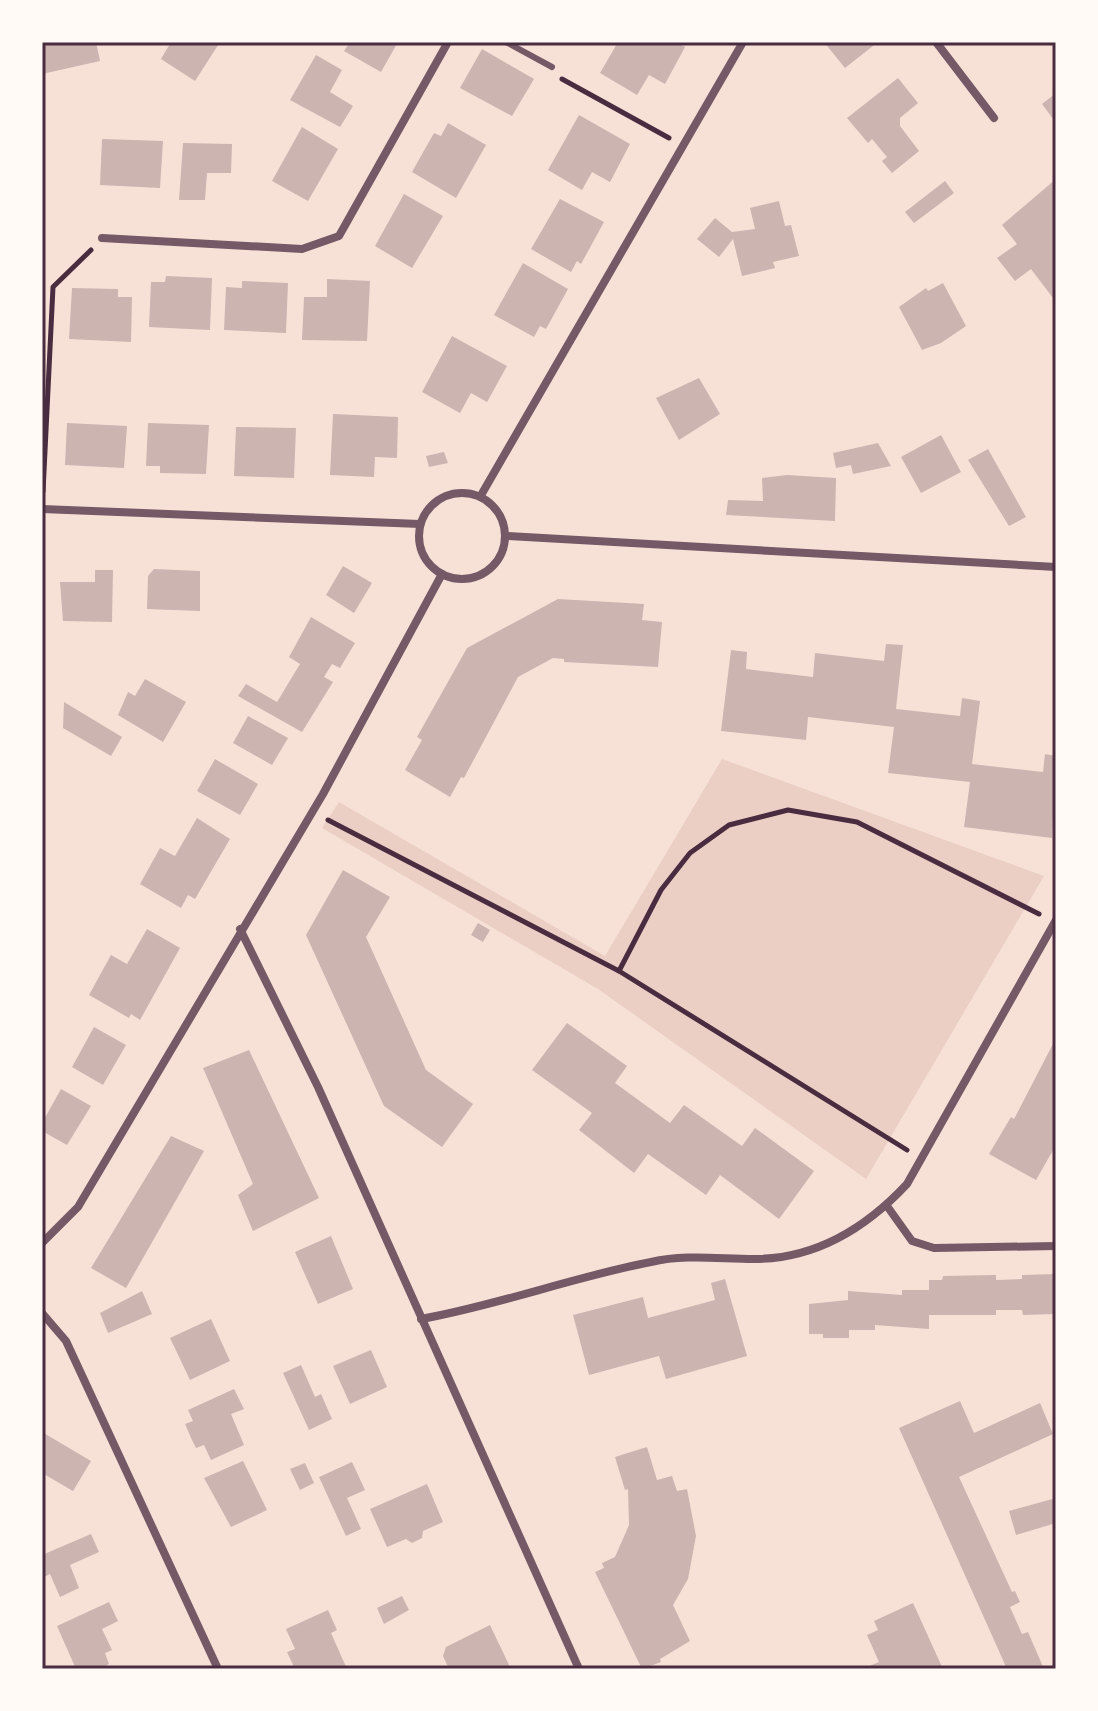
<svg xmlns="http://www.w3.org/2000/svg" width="1098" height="1711" viewBox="0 0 1098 1711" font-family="Cabin,sans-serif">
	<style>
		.green { fill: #ebcfc5 }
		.building { fill: #ccb4b1 }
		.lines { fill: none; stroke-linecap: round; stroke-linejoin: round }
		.path { stroke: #4a2c40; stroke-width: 5 }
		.service { stroke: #755966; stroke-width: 6 }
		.minor { stroke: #755966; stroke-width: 8 }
		.neatline { fill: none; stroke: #4a2c40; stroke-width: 3 }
	</style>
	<rect width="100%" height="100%" fill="#f7e1d7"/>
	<path class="green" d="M722,759L1044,876L866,1179L598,989L322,828L339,802L605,956Z"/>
	<g class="building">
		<path d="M42,42H96L100,61L42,74Z"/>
		<path d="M171,42H220L195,81L161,59Z"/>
		<path d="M350,42H398L381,72L344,51Z"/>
		<path d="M618,42H676L685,47L665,84L649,75L637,95L600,73Z"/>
		<path d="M824,42H878L845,68Z"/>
		<path d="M482,49L534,79L512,116L460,88Z"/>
		<path d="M316,55L342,70L330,92L353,106L340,127L290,100Z"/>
		<path d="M898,78L918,103L900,118V126L919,151L892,173L882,161L887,157L872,139L868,143L847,118Z"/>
		<path d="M1056,93V123L1042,104Z"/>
		<path d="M579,115L630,144L610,182L592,172L582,190L548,170Z"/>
		<path d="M448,123L486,145L456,198L412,172L434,133L441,136Z"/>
		<path d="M302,127L338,149L308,201L272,181Z"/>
		<path d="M102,139L163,141L160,188L100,185Z"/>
		<path d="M183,143L232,144L231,173H207L205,200H179Z"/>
		<path d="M1056,179V302L1031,269L1015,281L997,258L1017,244L1002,225Z"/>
		<path d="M945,181L954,193L914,223L905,212Z"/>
		<path d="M404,194L443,216L412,268L375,246Z"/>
		<path d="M560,199L604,222L581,264L577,261L571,272L531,249Z"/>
		<path d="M779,201L785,226L791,225L799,256L773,262L775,268L742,276L733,239L719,257L697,239L715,218L732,232L755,229L750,208Z"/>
		<path d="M523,263L568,289L546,329L540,326L534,337L494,315Z"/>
		<path d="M166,276L212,278L210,330L149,327L151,282H165Z"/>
		<path d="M327,279L370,281L367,341L302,340L304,297H327Z"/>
		<path d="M242,281L288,283L286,333L224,330L226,287L242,288Z"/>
		<path d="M943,283L966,326L941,343L922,350L899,307L926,288L928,291Z"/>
		<path d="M72,288L118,289V297H132L131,342L69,339Z"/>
		<path d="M452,336L507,366L487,402L471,393L460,413L422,392Z"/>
		<path d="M699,378L720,414L679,440L656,398Z"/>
		<path d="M333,414L398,417L397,458L375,457L374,477L330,475Z"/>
		<path d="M67,423L127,426L124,468L65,465Z"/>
		<path d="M148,423L209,425L206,474L160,473V466H146Z"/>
		<path d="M236,427L296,428L294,478L234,476Z"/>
		<path d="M941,435L961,472L921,493L901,457Z"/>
		<path d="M878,443L891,466L853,474L851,465L836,468L833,453Z"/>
		<path d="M988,449L1026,517L1009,526L968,460Z"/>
		<path d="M444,452L448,463L429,467L426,456Z"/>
		<path d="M787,475L836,478L835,521L726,515L728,500L763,501L762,478Z"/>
		<path d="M343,566L372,583L354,613L326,595Z"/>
		<path d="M154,569L200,571V611L147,609L148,576Z"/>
		<path d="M95,570H113L112,622L63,621L60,582H95Z"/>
		<path d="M558,599L644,604L642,620L662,622L658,667L564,662V659L553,658L518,677L464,778L461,777L450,797L405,770L422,740L417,737L467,648Z"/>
		<path d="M311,617L355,643L340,668L332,664L324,677L333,682L302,732L238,696L246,684L277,702L300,664L289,657Z"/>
		<path d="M886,644L903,645L896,709L960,716L962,698L980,701L972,764L1043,772L1045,754L1056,756L1052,838L964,827L970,782L888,773L894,727L808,717L806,740L721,731L731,650L747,652L746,669L813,677L815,653L884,661Z"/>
		<path d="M145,679L186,702L163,742L118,715L128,692L135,696Z"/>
		<path d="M64,702L122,737L111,756L63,728Z"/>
		<path d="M248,716L288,738L272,765L233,743Z"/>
		<path d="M215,759L258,784L240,815L197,791Z"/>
		<path d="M197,818L230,839L195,899L188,895L181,908L140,884L160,848L175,856Z"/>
		<path d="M343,870L390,897L366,937L426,1070L473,1104L442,1147L384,1106L306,935Z"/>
		<path d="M478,923L490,930L483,942L471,935Z"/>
		<path d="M147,929L180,948L140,1020L131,1014L129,1018L89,995L111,955L127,964Z"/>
		<path d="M567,1023L627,1066L615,1083L670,1123L684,1105L742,1146L755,1128L814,1171L779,1219L720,1175L706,1195L648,1154L634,1173L579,1130L592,1113L532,1070Z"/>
		<path d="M94,1027L126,1045L103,1085L72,1067Z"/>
		<path d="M1056,1038V1145L1036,1180L989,1154L1011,1117L1014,1119Z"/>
		<path d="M249,1050L319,1198L253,1231L238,1195L253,1184L203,1068Z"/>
		<path d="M61,1089L91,1106L67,1145L42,1131V1123Z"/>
		<path d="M171,1136L204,1151L126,1288L91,1268Z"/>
		<path d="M331,1236L353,1289L318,1304L295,1252Z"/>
		<path d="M1056,1274V1314L1023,1315L1022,1310H996V1315H929V1329L875,1325V1330H849V1338H823V1334H809V1304L848,1300V1291L902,1295V1290H929V1280H942L943,1276L996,1275V1280L1022,1279V1275Z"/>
		<path d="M725,1279L747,1356L666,1379L659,1356L589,1375L573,1315L643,1297L648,1318L715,1300L711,1283Z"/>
		<path d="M142,1291L152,1314L108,1333L100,1313Z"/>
		<path d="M211,1319L230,1361L190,1380L170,1338Z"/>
		<path d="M371,1350L387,1387L350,1404L333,1366Z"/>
		<path d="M301,1365L315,1397L321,1394L332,1419L309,1430L283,1373Z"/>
		<path d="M234,1389L244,1409L231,1414L244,1445L211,1460L204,1445L196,1448L192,1440L185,1424L193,1421L188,1410Z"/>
		<path d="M960,1401L974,1433L1040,1403L1053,1434L959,1477L1012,1592L1015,1591L1020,1602L1010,1607L1022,1634L1028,1632L1044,1669H1007L899,1428Z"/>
		<path d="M42,1432L91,1461L73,1491L42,1473Z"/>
		<path d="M647,1447L657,1480L672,1476L677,1491L687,1489L696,1536L688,1579L673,1605L690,1641L660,1659L661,1662L642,1669L595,1572L604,1568L602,1563L615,1557L629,1525L628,1489L625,1490L615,1457Z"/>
		<path d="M243,1461L267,1510L231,1527L204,1478Z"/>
		<path d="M352,1462L365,1490L347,1498L361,1529L346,1536L319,1477Z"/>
		<path d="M305,1463L314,1483L300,1490L290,1469Z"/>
		<path d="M427,1484L443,1522L423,1531L422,1538L412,1543L406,1539L387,1547L370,1509Z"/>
		<path d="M1056,1498V1523L1016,1535L1009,1511Z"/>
		<path d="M91,1534L99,1552L70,1565L79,1588L60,1597L50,1574L42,1578V1555Z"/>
		<path d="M402,1596L409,1610L384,1624L377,1608Z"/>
		<path d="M109,1602L118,1621L102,1629L112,1650L105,1653L109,1664L99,1669H76L57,1626Z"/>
		<path d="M913,1603L943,1669H862L879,1662L867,1635L878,1630L874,1621Z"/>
		<path d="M328,1610L337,1630L331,1633L347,1669H295L287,1652L295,1649L286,1629Z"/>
		<path d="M490,1625L511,1669H449L443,1656L446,1647Z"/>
	</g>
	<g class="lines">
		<g class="path">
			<path d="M562,79L669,138"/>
			<path d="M43,492L53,287L91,250"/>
			<path d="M328,820L619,971L661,890L690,853L729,825L788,810L857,822L1039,914"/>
			<path d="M619,971L907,1150"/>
		</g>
		<path class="service" d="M506,42L552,67"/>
		<g class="minor">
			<path d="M936,42L994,118"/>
			<path d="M102,238L302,249L339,236L448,42"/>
			<circle cx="462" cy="536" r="43"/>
			<path d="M480,497L743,42"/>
			<path d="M42,509L420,524"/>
			<path d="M506,536L1056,567"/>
			<path d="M240,929L318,1087L579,1669"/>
			<path d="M887,1206L912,1241L934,1248L1056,1246"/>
			<path d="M42,1243L78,1207L323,794L442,574"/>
			<path d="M42,1313L66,1341L218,1669"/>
			<path d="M421,1319C499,1305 573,1277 651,1262C685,1254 719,1259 754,1259C816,1259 866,1228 907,1184L1056,920"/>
		</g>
	</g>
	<rect width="1098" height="1711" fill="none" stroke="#fffaf5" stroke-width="88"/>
	<rect x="44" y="44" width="1010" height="1623" class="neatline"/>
</svg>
